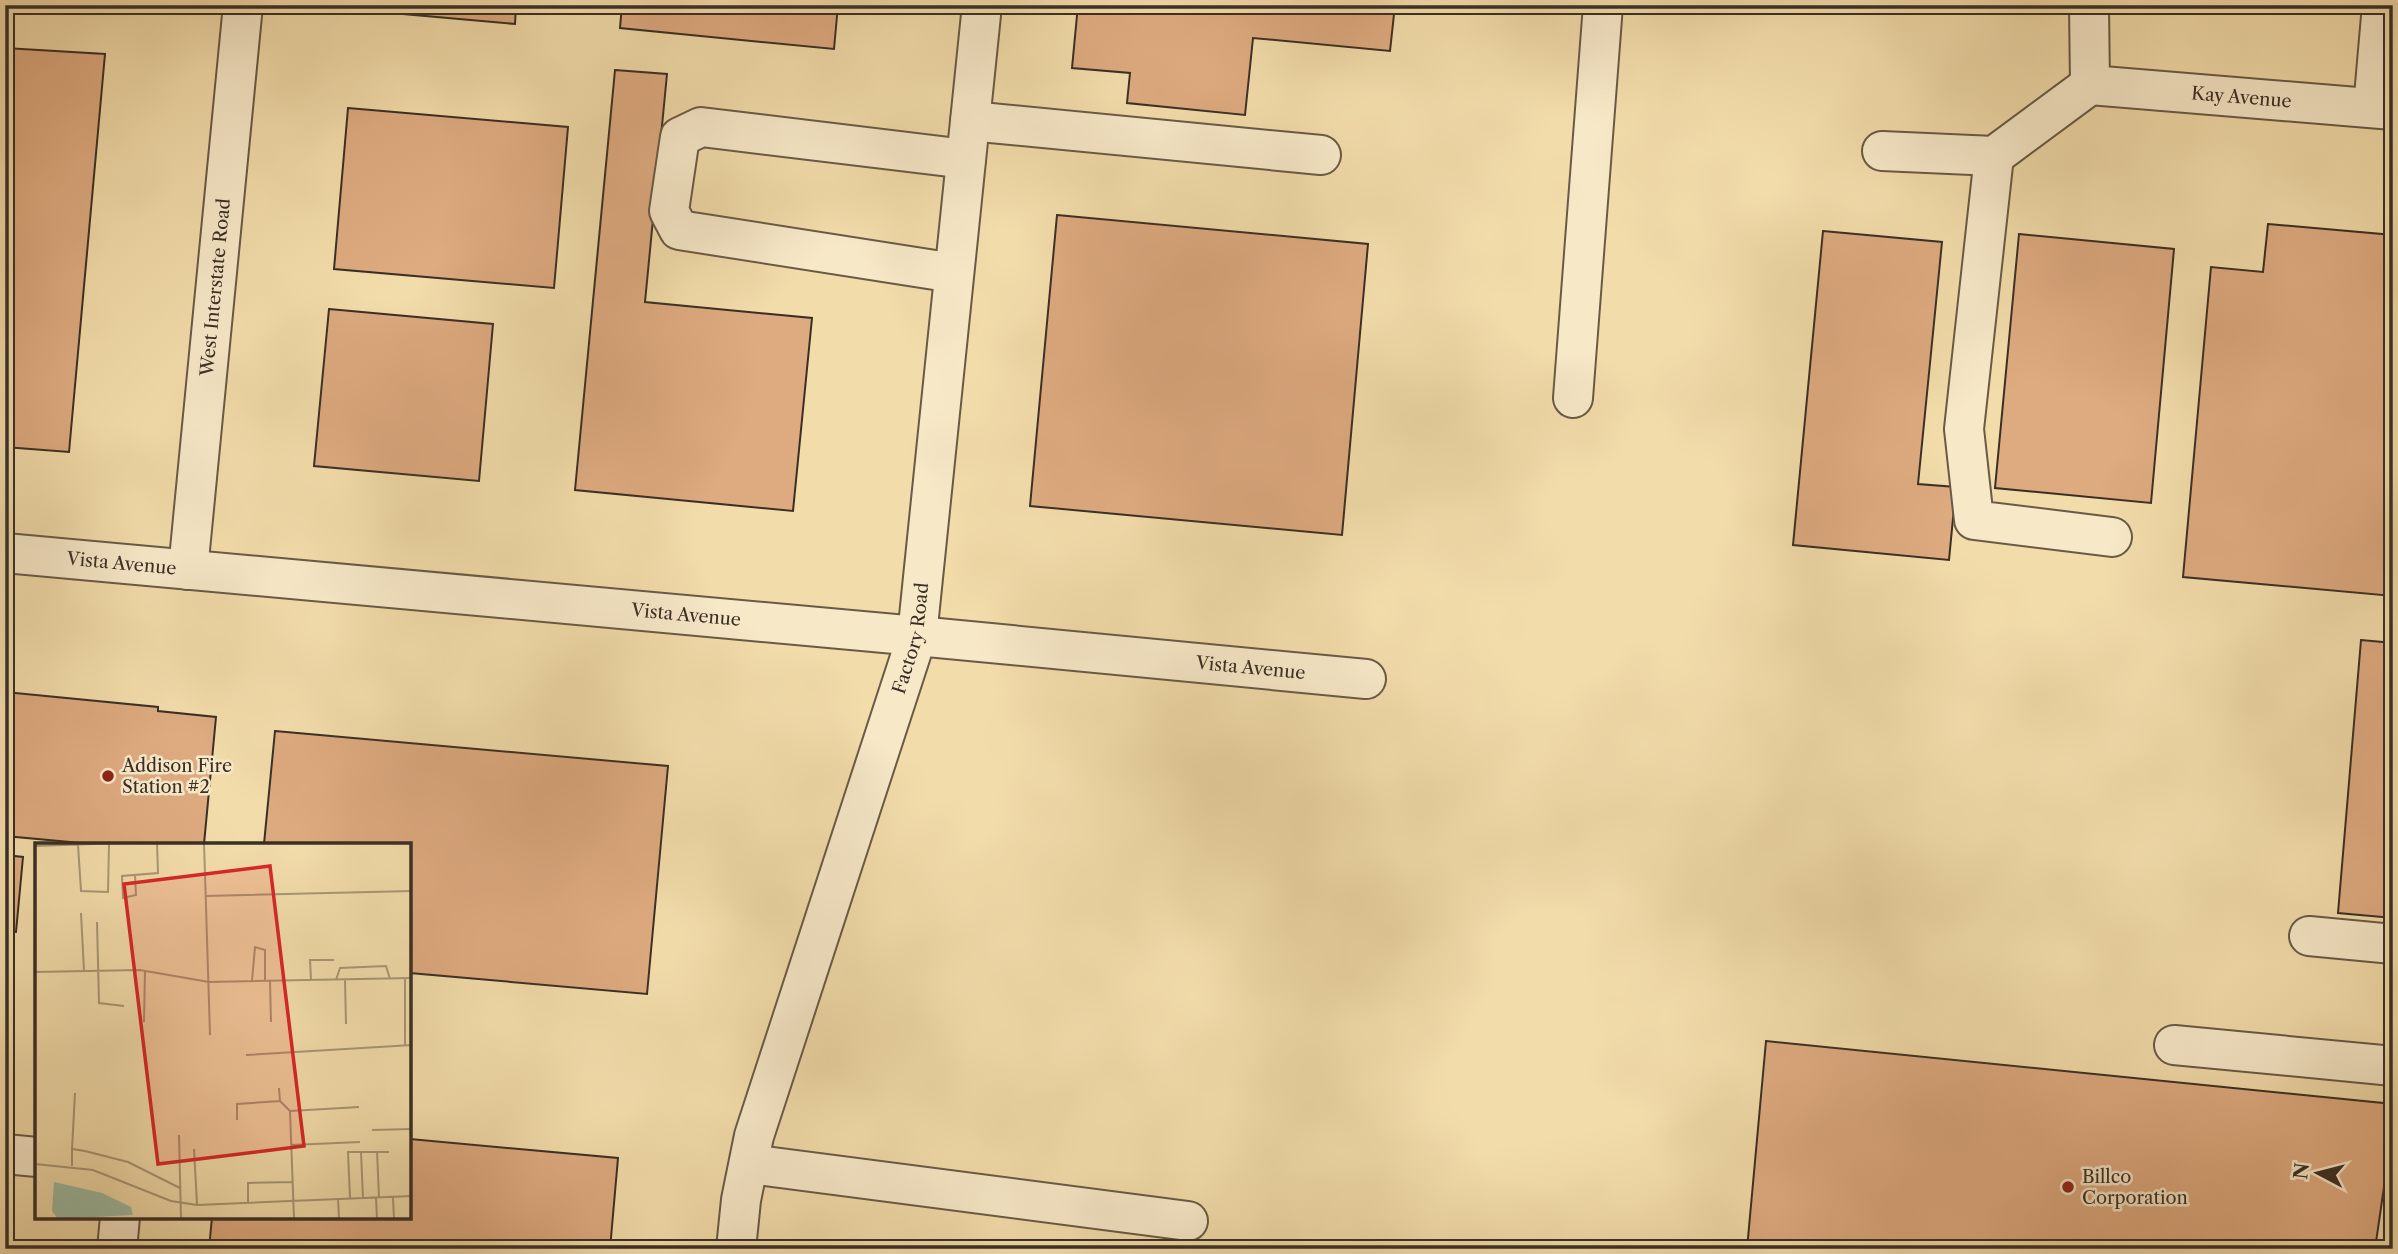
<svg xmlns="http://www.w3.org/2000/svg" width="2398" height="1254" viewBox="0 0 2398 1254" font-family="'Libre Caslon Text',serif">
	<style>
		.building { fill: #deaa80; stroke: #3a2f26; stroke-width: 2 }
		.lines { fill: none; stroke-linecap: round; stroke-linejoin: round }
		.minor-casing { stroke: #685a47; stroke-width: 42 }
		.minor { stroke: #f7e8c8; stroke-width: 38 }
		.poi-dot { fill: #8f2418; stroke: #f7e8c8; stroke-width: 2.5 }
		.labels { text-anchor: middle; stroke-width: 5; stroke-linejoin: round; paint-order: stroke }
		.street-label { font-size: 18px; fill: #3a2f26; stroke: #f7e8c8 }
		.poi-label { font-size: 18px; fill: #3a2f26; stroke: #f7e8c8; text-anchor: start }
		.inset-road { fill: none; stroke: #a89775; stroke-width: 2 }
		.view { fill: #d62828; fill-opacity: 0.15; stroke: #d62828; stroke-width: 3.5 }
		.inset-edge { fill: none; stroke: #3a2f26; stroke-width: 3.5 }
	</style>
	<rect width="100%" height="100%" fill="#f2dcaa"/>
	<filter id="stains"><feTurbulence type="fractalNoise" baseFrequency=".00286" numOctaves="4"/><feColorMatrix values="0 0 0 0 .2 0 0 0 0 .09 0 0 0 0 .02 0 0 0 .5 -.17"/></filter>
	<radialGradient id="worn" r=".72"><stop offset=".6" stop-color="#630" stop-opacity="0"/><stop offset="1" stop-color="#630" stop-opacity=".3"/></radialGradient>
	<g class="building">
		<path d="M358,5H516L515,24L358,10Z"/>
		<path d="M622,5H838L834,49L620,28Z"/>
		<path d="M1078,5H1395L1390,51L1253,38L1245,115L1127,103L1130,73L1072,68Z"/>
		<path d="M5,48L105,54L69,452L5,447Z"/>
		<path d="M615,70L667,74L645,302L812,318L793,511L575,490Z"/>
		<path d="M348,108L568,127L554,288L334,269Z"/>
		<path d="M1057,215L1368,244L1342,535L1030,506Z"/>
		<path d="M2268,224L2393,235V596L2183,577L2211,267L2263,272Z"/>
		<path d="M1823,231L1942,242L1918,484L1956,487L1949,560L1793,545Z"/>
		<path d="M2019,234L2174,249L2151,503L1995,488Z"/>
		<path d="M329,309L493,324L479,481L314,466Z"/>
		<path d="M2361,640L2393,643V918L2338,913Z"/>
		<path d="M5,692L158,707V711L216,717L204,844H92L5,836Z"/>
		<path d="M275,731L668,766L647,994L410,973V844H264Z"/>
		<path d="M5,855L23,857L16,932L5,931Z"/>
		<path d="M1766,1041L2393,1104V1125L2375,1249H1747Z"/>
		<path d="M410,1139L618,1158L610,1249H209L212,1217H410Z"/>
	</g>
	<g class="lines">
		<g class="minor-casing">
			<g id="minor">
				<path d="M2089,5L2090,85"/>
				<path id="s1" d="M2090,85L2393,110"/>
				<path d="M2373,108L2382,5"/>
				<path d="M970,121L1321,155"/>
				<path d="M1882,151L1994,156L2090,85"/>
				<path d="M1994,156L1964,429L1974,520L2112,537"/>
				<path d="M954,273L679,230L669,211L680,137L701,127L966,159"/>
				<path d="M1573,398L1603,5"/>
				<path id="s2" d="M5,553L917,636L1366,679"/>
				<path id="s3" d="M188,570L243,5"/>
				<path d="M2309,936L2393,944"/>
				<path d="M2174,1045L2393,1066"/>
				<path d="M5,1154L37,1157"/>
				<path d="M749,1164L1188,1221"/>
				<path d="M117,1249L120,1217"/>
				<path id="s4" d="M736,1249L741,1200L754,1136L917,636L982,5"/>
			</g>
		</g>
		<use href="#minor" class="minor"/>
	</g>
	<g class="poi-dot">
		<circle cx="108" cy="776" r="7"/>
		<circle cx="2068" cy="1187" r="7"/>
	</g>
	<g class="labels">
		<g class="street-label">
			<text dy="6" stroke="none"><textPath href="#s1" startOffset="152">Kay Avenue</textPath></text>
			<text dy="6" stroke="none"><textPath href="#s3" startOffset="284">West Interstate Road</textPath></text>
			<text dy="6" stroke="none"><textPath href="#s2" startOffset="117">Vista Avenue</textPath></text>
			<text dy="6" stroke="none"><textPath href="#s2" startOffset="684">Vista Avenue</textPath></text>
			<text dy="6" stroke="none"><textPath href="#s4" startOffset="637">Factory Road</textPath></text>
			<text dy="6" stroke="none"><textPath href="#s2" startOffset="1251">Vista Avenue</textPath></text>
		</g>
		<g class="poi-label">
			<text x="122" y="772">Addison Fire<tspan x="122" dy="21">Station #2</tspan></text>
			<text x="2082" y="1183">Billco<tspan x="2082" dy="21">Corporation</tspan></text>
		</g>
	</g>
	<g transform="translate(35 843)">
		<rect width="376" height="376" fill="#f2dcaa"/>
		<path d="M19,339L67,350L96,364L98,372L23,376L17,368Z" fill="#9cbca4"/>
		<path class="inset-road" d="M169,0L175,192M43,2L46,48L73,49L74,1M0,3L86,0M100,32L101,52L88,55L87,33L123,30L122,0M171,53L377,48M46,70L49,128M62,79L64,160L89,163M0,129L105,127L174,139L377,135M370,135V202M276,137L275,117H299M301,137L305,125L351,123L355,136M310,137L311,181M217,138L220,104L230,107V138M235,138L236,179M109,179L110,127M211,212L377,202M244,245L245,258L255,268M255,268L259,376M255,268L324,264M202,277V261L245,258M337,287L377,286M144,292L146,376M256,302L325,299M37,306L40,250M159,306L162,362M342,308L344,354M326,309L328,355M0,321L58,327L136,358L162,362L377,353M37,323V306L50,308L93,319L145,345M341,354L342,376M358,354L359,376M303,355L304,376M315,355L313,309H354M213,361V340L258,339"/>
		<path class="view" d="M235,23L269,303L123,321L89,41Z"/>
		<rect width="376" height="376" class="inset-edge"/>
	</g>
	<rect width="2398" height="1254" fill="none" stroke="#f2dcaa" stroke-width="28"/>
	<rect x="7" y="7" width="2384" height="1240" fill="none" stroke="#3a2f26" stroke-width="3.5"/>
	<rect x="14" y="14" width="2370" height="1226" fill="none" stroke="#3a2f26" stroke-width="2"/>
	<g transform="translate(2318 1173) rotate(277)" stroke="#f7e8c8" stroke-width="5" paint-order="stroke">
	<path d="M0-5L12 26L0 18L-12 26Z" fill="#3a2f26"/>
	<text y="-10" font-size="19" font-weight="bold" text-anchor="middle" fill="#3a2f26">N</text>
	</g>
	<rect width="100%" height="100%" filter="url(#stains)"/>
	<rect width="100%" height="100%" fill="url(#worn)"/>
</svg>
